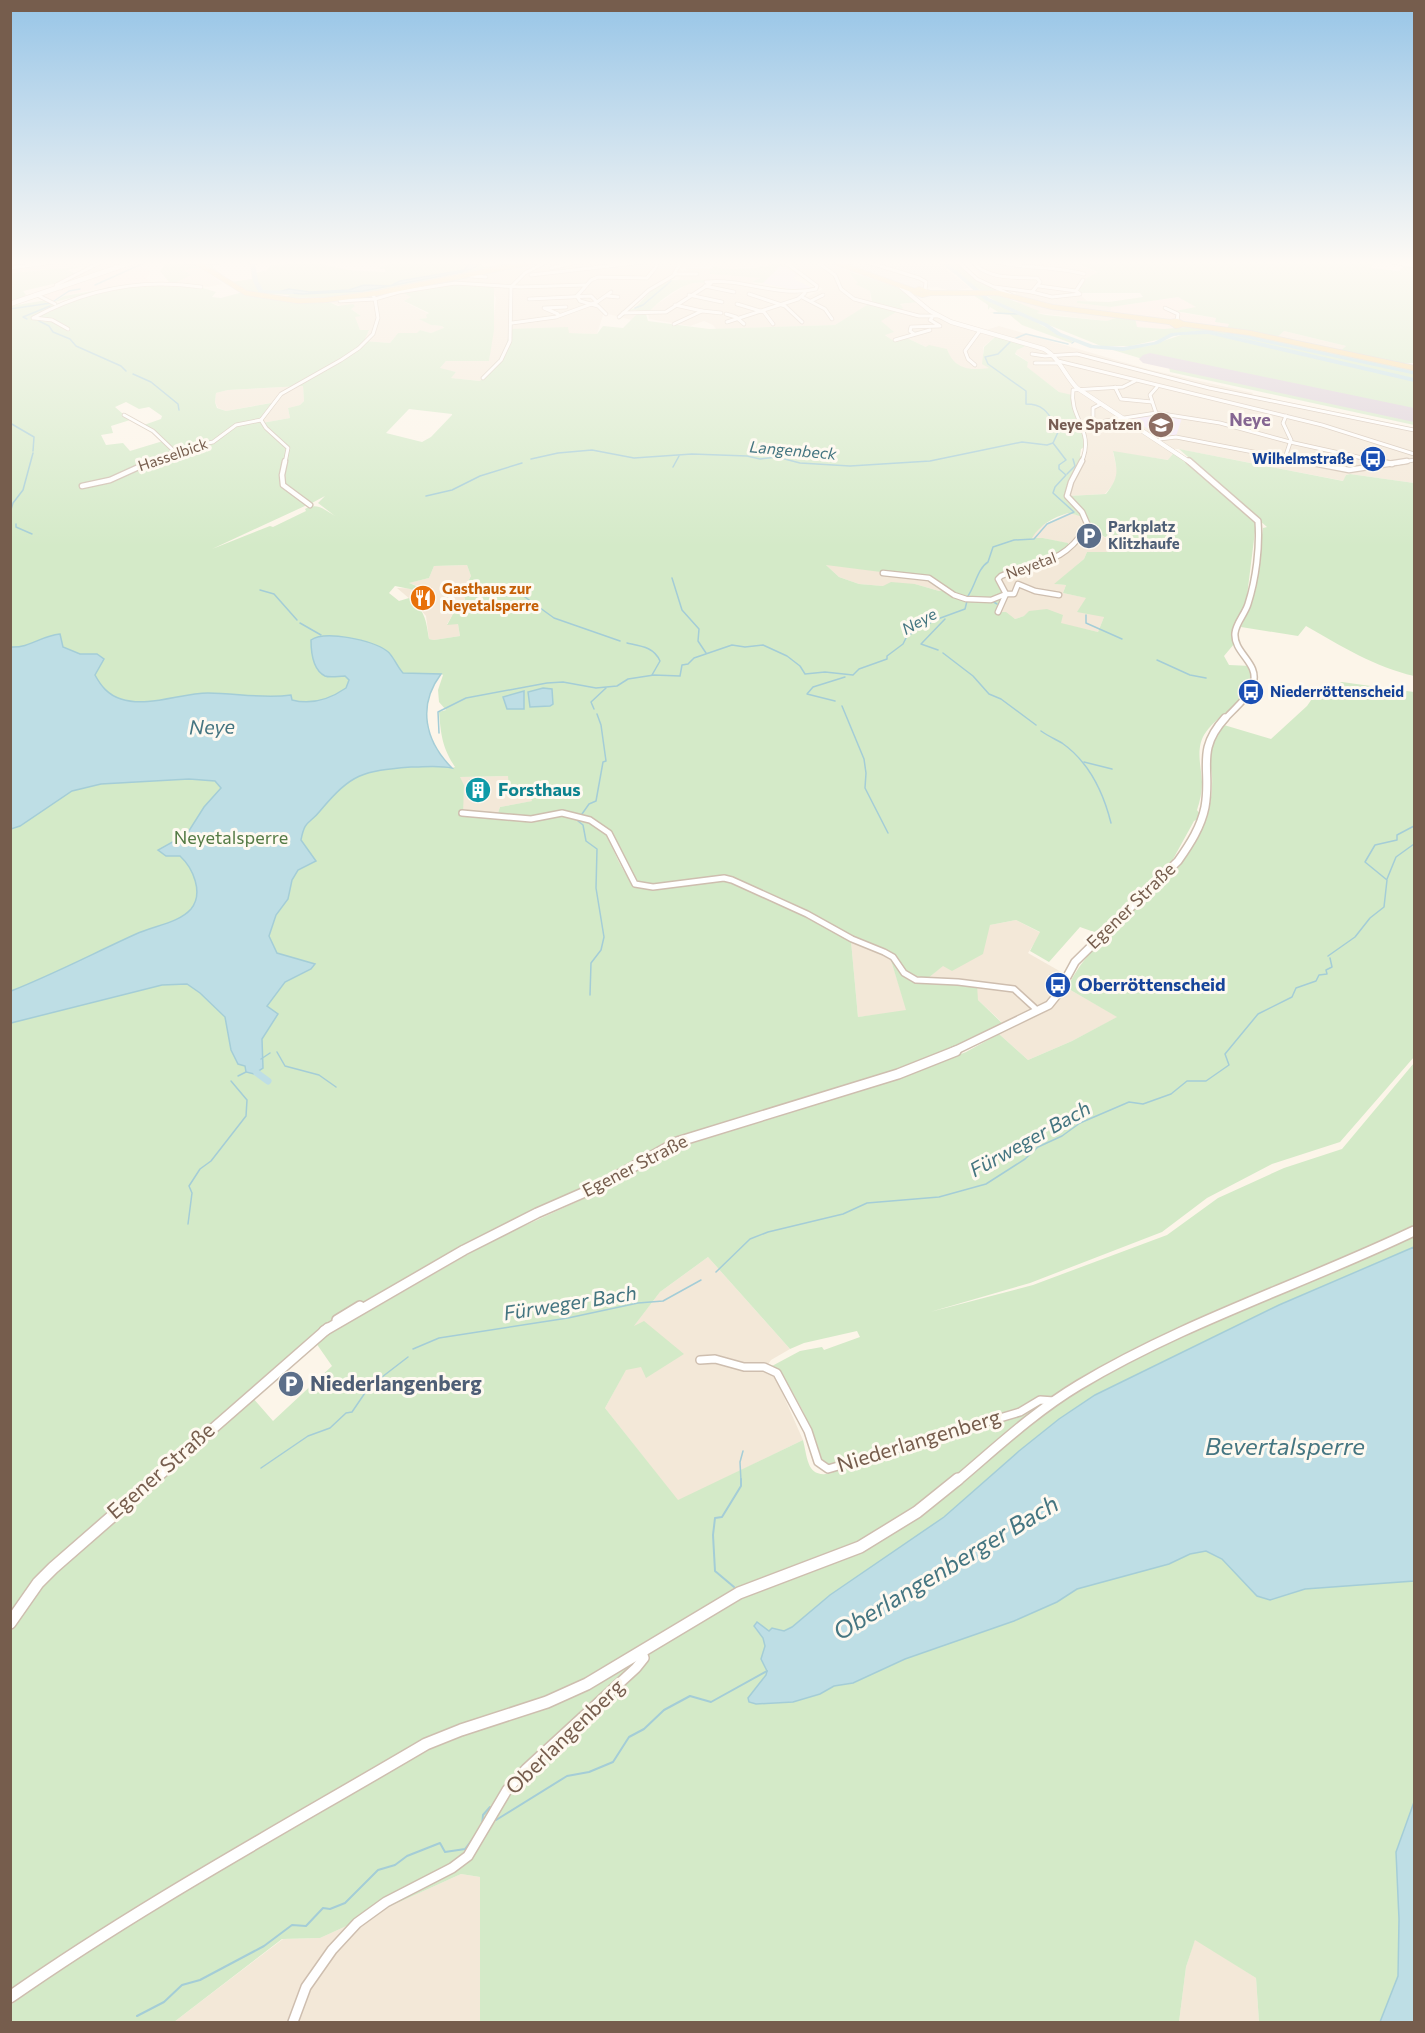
<svg xmlns="http://www.w3.org/2000/svg" width="1425" height="2033" viewBox="0 0 1425 2033" font-family="Commissioner,sans-serif">
	<style>
		.residential { fill: #f3e8d8 }
		.commercial { fill: #fce8de }
		.industrial { fill: #ede8e2 }
		.education { fill: #f2e6f9 }
		.green { fill: #d4eac8; fill-rule: evenodd }
		.water { fill: #bedee5; stroke: #a4cdd7; stroke-width: 1.5 }
		.lines { fill: none; stroke-linecap: round; stroke-linejoin: round }
		.stream-far1 { stroke: #a4cdd7; stroke-width: 1.5 }
		.stream { stroke: #a4cdd7; stroke-width: 2 }
		.canal-far1 { stroke: #bedee5; stroke-width: 3 }
		.canal { stroke: #bedee5; stroke-width: 7 }
		.river { fill: #bedee5; fill-rule: evenodd }
		.runway { fill: #daced8; fill-rule: evenodd }
		.minor-far4-casing { stroke: #cebeaf; stroke-width: 4.5 }
		.minor-far3-casing { stroke: #cebeaf; stroke-width: 7 }
		.minor-far2-casing { stroke: #cebeaf; stroke-width: 8 }
		.minor-far1-casing { stroke: #cebeaf; stroke-width: 10 }
		.minor-casing { stroke: #cebeaf; stroke-width: 12 }
		.tertiary-far4-casing { stroke: #cebeaf; stroke-width: 5 }
		.tertiary-far3-casing { stroke: #cebeaf; stroke-width: 8 }
		.tertiary-far2-casing { stroke: #cebeaf; stroke-width: 10 }
		.tertiary-far1-casing { stroke: #cebeaf; stroke-width: 12 }
		.tertiary-casing { stroke: #cebeaf; stroke-width: 14 }
		.secondary-casing { stroke: #d3c0af; stroke-width: 6 }
		.primary-casing { stroke: #d9d2cd; stroke-width: 6 }
		.minor-far4 { stroke: #fff; stroke-width: 3 }
		.minor-far3 { stroke: #fff; stroke-width: 4.5 }
		.minor-far2 { stroke: #fff; stroke-width: 5 }
		.minor-far1 { stroke: #fff; stroke-width: 7 }
		.minor { stroke: #fff; stroke-width: 9 }
		.tertiary-far4 { stroke: #fff; stroke-width: 4 }
		.tertiary-far3 { stroke: #fff; stroke-width: 5 }
		.tertiary-far2 { stroke: #fff; stroke-width: 7 }
		.tertiary-far1 { stroke: #fff; stroke-width: 9 }
		.tertiary { stroke: #fff; stroke-width: 11 }
		.secondary { stroke: #fff; stroke-width: 4.5 }
		.primary { stroke: #f7dca5; stroke-width: 4.5 }
		.labels { text-anchor: middle; stroke-width: 6; stroke-linejoin: round; paint-order: stroke }
		.far-education-label { font-size: 15px; font-weight: bold; fill: #785e54; stroke: #fef9f0; text-anchor: end }
		.far-street-label { font-size: 15px; fill: #765d4d; stroke: #fef9f0 }
		.far-transit-label { font-size: 15px; font-weight: bold; fill: #164399; stroke: #fef9f0; text-anchor: end }
		.far-service-label { font-size: 15px; font-weight: bold; fill: #4e5e75; stroke: #fef9f0; text-anchor: start }
		.far-food-label { font-size: 15px; font-weight: bold; fill: #c56008; stroke: #fef9f0; text-anchor: start }
		.far-water-label { font-size: 16px; font-style: italic; fill: #447581; stroke: #fef9f0 }
		.far-quarter-label { font-size: 18px; font-weight: bold; fill: #856692; stroke: #fef9f0 }
		.culture-label { font-size: 18px; font-weight: bold; fill: #0d838f; stroke: #fef9f0; text-anchor: start }
		.park-label { font-size: 18px; fill: #547b45; stroke: #fef9f0 }
		.street-label { font-size: 18px; fill: #765d4d; stroke: #fef9f0 }
		.transit-label { font-size: 18px; font-weight: bold; fill: #164399; stroke: #fef9f0; text-anchor: start }
		.water-label { font-size: 20px; font-style: italic; fill: #447581; stroke: #fef9f0 }
		.near-service-label { font-size: 21px; font-weight: bold; fill: #4e5e75; stroke: #fef9f0; text-anchor: start }
		.near-street-label { font-size: 21px; fill: #765d4d; stroke: #fef9f0 }
		.near-water-label { font-size: 24px; font-style: italic; fill: #447581; stroke: #fef9f0 }
	</style>
	<rect width="100%" height="100%" fill="#fcf5e9"/>
	<g class="residential">
		<path d="M11,262H130L61,286L59,283L91,269L83,268L84,266L68,267L11,273Z"/>
		<path d="M537,262L545,265L549,262H680L674,274L649,289L621,313L637,314L632,320L608,314L603,315L597,334L568,333V327L507,349L504,356L481,381L450,378L456,372L439,369L446,361H489L496,298L492,289L494,287L441,284Z"/>
		<path d="M780,262H828L848,271L859,283L856,284L870,291L871,304L835,325L716,329L713,325L704,321L690,326L649,319L648,313L654,306L686,285L696,281L710,285L725,281L678,280L687,268L710,269L711,274L760,278L749,284L783,289L807,297L823,289L799,275L792,278L772,274Z"/>
		<path d="M970,262L1075,263L1099,273L1083,280L1076,291L1087,301H1078V303L1111,307V312L1121,316L1107,321L1037,313L1039,311L1018,304L1016,293L982,279Z"/>
		<path d="M201,267L222,284L208,287L175,283L190,275L183,270Z"/>
		<path d="M402,292L412,297L405,302L429,314L428,318L420,319L431,325L442,326L444,329L431,333L420,330L418,333H398L390,343L363,341L369,331L360,330L354,317L360,315L351,309L329,302L358,299L377,300Z"/>
		<path d="M919,301L951,322L979,332L999,326L1147,369L1253,393L1251,396L1414,431V483L1350,474L1346,475L1344,481L1178,449H1175L1169,460L1113,452L1118,474L1116,481L1105,494L1067,496L1088,445L1059,392L1026,367L1028,362L1015,353L1017,350L1029,344L996,336L983,347V364L990,368L972,371L959,366L950,358L947,349L926,347L907,338L892,341L885,334L893,332L880,321L896,311L899,305Z"/>
		<path d="M1284,331L1346,346L1339,352L1276,338Z"/>
		<path d="M303,386L304,401L300,405L288,408L290,418L262,423L261,420L270,403L226,411L218,408L215,402L216,393L228,390Z"/>
		<path d="M1068,513L1083,516L1098,533L1107,539L1126,542L1124,552H1087L1084,559L1055,584L1066,585L1063,593L1087,598L1104,617L1098,632L1024,616L1015,619L998,612V579L1071,550L1076,545L1043,538L1031,539L1039,527Z"/>
		<path d="M825,564L929,578L947,589L939,591L915,584L883,586L859,584L839,577Z"/>
		<path d="M467,565L471,576L463,591L465,601H456L453,614L447,624H458L460,636L434,640L429,639L426,616L417,605L397,588L424,589L422,587L408,583L429,578L434,566Z"/>
		<path d="M508,776L526,784L533,801L500,807L497,816L462,815L464,785L459,777Z"/>
		<path d="M1016,920L1041,933L1028,953L1063,973L1058,983L1118,1017L1072,1041L1028,1060L999,1034L1008,1028L978,1000L975,990L927,979L990,925Z"/>
		<path d="M851,941L890,957L907,1011L858,1017Z"/>
		<path d="M708,1257L790,1349L771,1360L764,1370L772,1373L777,1381L803,1440L678,1501L605,1408L626,1369L633,1327L660,1292Z"/>
		<path d="M461,1874L480,1877V2022H174L283,1939L320,1938Z"/>
		<path d="M1195,1939L1256,1978L1259,2022H1179L1186,1967Z"/>
	</g>
	<g class="commercial">
		<path d="M135,262L147,263L141,267L151,271L146,279L150,280L149,283L112,286L61,296L52,301L41,296Z"/>
		<path d="M683,262H777L763,267H739L727,270H719L715,266L681,268Z"/>
		<path d="M1178,297L1197,307L1177,312L1216,318L1215,322L1229,324L1227,328L1187,327L1164,329L1137,327L1121,316L1111,312V307Z"/>
	</g>
	<path class="industrial" d="M842,262H937L970,288L950,291L937,287L916,289L897,284Z"/>
	<g class="education">
		<path d="M780,266L786,267L798,276L792,278L812,288L798,291L763,283L770,274L778,275L773,273Z"/>
		<path d="M1154,414L1182,418L1176,436L1155,433L1129,417Z"/>
	</g>
	<g class="green">
		<path d="M166,262L198,265L201,267L184,270L191,275L175,283L169,282L160,271Z"/>
		<path d="M236,262L211,266L231,282L252,279L250,265L240,262H256L259,265H253L256,273L267,270L270,265L303,264L279,262H314L349,270L385,272V269H380V267L396,262H471L468,268L476,267L477,262L482,263L483,267L497,265V263L501,262H528L509,267L503,271L426,287L461,283L494,287V330L489,361H446L440,368L456,372L451,378L480,381L504,356L510,329L568,327L569,333L597,334L603,326L623,328L637,314H646L648,321L709,329L835,325L872,302L870,291L855,284L858,283L848,271L902,289L917,300L918,302L900,304L903,308L881,321L894,332L885,335L892,340L907,338L926,347L929,345L947,349C954,369 970,371 989,368L982,364L984,347L995,337L1028,345L1017,350L1015,354L1028,362L1027,367L1059,392L1072,395C1074,413 1085,427 1088,445L1081,449L1080,456L1083,457L1071,482L1067,496L1106,494C1119,477 1118,472 1113,451L1168,460L1175,451L1252,517L1256,523L1246,604L1234,629V644L1224,656L1229,665L1251,666C1262,695 1220,711 1206,732C1195,747 1201,765 1202,782C1202,792 1200,801 1197,810L1202,817L1194,821L1172,861L1101,929L1094,932L1080,927L1049,962L1030,951L1040,932L1016,920L990,925L983,954L952,971L943,966L927,979L906,973L894,955L733,878L723,876L646,886L636,882L610,836C609,845 626,878 634,884C634,885 642,888 643,889L721,879L728,881L801,915L851,941L858,1017L906,1010L890,957L904,975L917,983L977,985L978,1000L1004,1025L944,1055L896,1073L671,1142L598,1183L508,1223L359,1305L375,1308L491,1241L594,1194L680,1147L901,1078L966,1052L999,1034L1028,1060L1072,1041L1117,1017L1067,988C1098,924 1169,895 1200,833C1209,816 1213,795 1212,776C1211,767 1209,758 1211,749C1213,739 1219,732 1224,725L1271,739L1307,706L1316,693L1342,682L1414,692V1057L1340,1142L1272,1164L1207,1198L1162,1232L1030,1283L930,1312L1033,1285L1167,1235L1218,1198L1284,1168L1342,1149L1414,1063V1247L1279,1305L1095,1395L1059,1419L1019,1451L944,1517L830,1595L792,1627L784,1631L772,1628L769,1631L757,1623L754,1627L763,1638L765,1646L761,1659L767,1671L766,1675L748,1698L750,1702L756,1704L793,1702L820,1694L834,1686L853,1683L905,1659L1014,1621L1057,1602L1077,1589L1169,1564L1190,1554L1206,1551L1222,1559L1257,1596L1270,1600L1305,1589L1414,1581V1802L1396,1852L1399,1919L1398,1976L1380,2022H1259L1256,1978L1195,1940L1186,1967L1179,2022H480V1877L461,1874L320,1938L282,1939L174,2022H11V2005L60,1966L57,1964L59,1958L11,1992V306L47,300L57,305L79,296L54,302L64,296L129,285L166,283L193,285L216,292L212,297L221,298L243,292C228,284 219,271 205,264ZM414,283L416,287L403,290L419,289L402,292L411,297L404,301L429,313L426,315L427,318L419,319L431,325L442,326L444,328L431,333L420,330L417,333H398L390,343L364,341L369,330H360L355,317L361,316L351,309L355,306L353,304L338,306L329,302L364,298L373,299L372,296L318,300L268,298L272,294L290,295L284,298L356,297ZM303,386L304,401L300,405L288,408L290,418L262,423L261,420L271,403L226,411L217,408L215,402L216,393L228,390ZM126,402L139,409L149,407L162,416L161,419L141,426L152,430L163,441L130,451L123,443L106,445L101,435L113,433L111,426L130,420L115,407ZM409,409L452,414V415L431,437L422,442L386,433ZM325,496L318,503L335,516C325,510 317,502 305,509L306,511L273,527L270,526L212,549L307,505L304,500L310,504ZM1068,513C1089,517 1083,520 1097,532C1105,539 1115,540 1125,542L1123,552H1087L1084,559L1054,584L1066,585L1063,593L1086,598L1077,612L1104,617L1098,632L1061,623L1063,615L1047,609L1029,611L1024,616L1015,619L1006,612H998L1006,594L998,580L1001,575L1056,558L1071,550L1068,543L1043,538H1032C1041,524 1052,518 1068,513ZM467,565L471,576L463,591L465,600L456,601L453,614L447,625L458,624L460,636L434,640L429,639C426,620 425,610 409,598L399,601L389,593L395,586L415,590L424,589L409,583L429,578L434,566ZM826,565L928,578L946,589L939,591L915,584L891,582L883,586L859,584L839,577ZM441,674L443,675L438,690L439,702L446,710L439,712C441,735 442,747 455,767L452,768C419,751 419,700 441,674ZM543,688L552,689L553,704L550,706L530,707L528,692ZM524,691V709H507L503,697ZM508,776L509,787L526,784L532,801L500,807L497,816L463,815L464,785L460,777ZM708,1257L790,1349L804,1343L857,1331L860,1337L824,1350L822,1347L800,1351L772,1366C789,1380 808,1419 815,1440C817,1448 817,1456 820,1463L837,1466L832,1473C807,1479 808,1460 803,1440L678,1500L605,1408L626,1370L641,1367L646,1378L684,1354L644,1321L634,1326L660,1292ZM316,1343L332,1366L273,1421L253,1398Z"/>
		<path d="M777,262L786,267L780,266L763,283L752,282L760,278L710,274V269L715,266C722,272 769,268 777,262Z"/>
		<path d="M937,262H955L976,280L997,289L995,291L980,290Z"/>
		<path d="M1042,262H1375L1371,268L1399,271L1405,265L1394,262H1414V363L1398,364L1339,352L1346,346L1284,331L1275,339L1414,369V425L1170,372L1169,367L1113,350L1148,346L1184,334H1214L1196,331L1131,346H1101L1004,307L983,293C1005,295 1019,304 1040,311L1037,313L1046,315L1107,321L1121,316L1135,318L1137,327L1164,329L1187,327L1226,331L1229,324L1215,322L1216,318L1175,311L1196,307L1178,297L1111,307L1077,303V301L1109,302L1143,297L1140,293H1080L1077,291L1083,280L1098,272L1075,263Z"/>
		<path d="M86,266L67,270L77,274L53,284L23,291L26,295L21,299L11,300V273Z"/>
		<path d="M670,280H708L703,283C687,279 658,301 648,313L636,310L627,311L635,308L652,290Z"/>
		<path d="M978,294C999,308 1022,314 1043,326C1054,331 1062,337 1073,341L1071,343L1022,325L1010,315L989,312H998L990,307L988,310V305L973,295Z"/>
		<path d="M1179,449L1343,481L1346,475L1350,474L1414,483V676C1375,667 1341,646 1306,626L1298,636L1241,627L1252,603L1263,528L1267,527Z"/>
	</g>
	<g class="water">
		<path d="M471,262L478,263L476,267L462,272L363,291L302,294L279,292L289,289L310,292L349,290L364,285L390,286L400,281L464,270Z"/>
		<path d="M60,634L63,647L80,654H97L104,659L95,675C101,686 108,695 121,699C148,708 181,693 208,693C236,693 262,699 291,695L292,700C311,705 330,699 346,688L349,680L345,676C339,676 330,678 325,676C313,670 311,651 311,640C325,630 372,640 387,651C393,655 397,667 403,673L441,674C417,706 425,741 452,768C439,765 424,767 411,767C362,771 352,773 320,811C309,825 305,819 301,840L316,861L298,870L292,880L288,899L276,915L269,936L277,953L315,964L311,969L285,982L267,1006L278,1014L262,1039L263,1068L254,1074L246,1072L245,1066L238,1064L231,1050L225,1017L200,993L187,984L162,985L11,1023V991C54,974 94,953 136,934C153,926 179,923 191,909C204,893 193,868 180,856H166L158,850L187,834L204,807L221,788L215,781L189,779L101,784L72,791L20,826L11,829V647C30,648 40,636 60,634Z"/>
		<path d="M543,688L552,689L553,704L550,706L530,707L528,692Z"/>
		<path d="M524,691V709H507L503,697Z"/>
		<path d="M1414,1247V1581L1305,1589L1270,1600L1257,1596L1222,1559L1206,1551L1190,1554L1169,1564L1077,1589L1057,1602L1014,1621L905,1659L853,1683L834,1686L820,1694L793,1702L756,1704L749,1702L748,1698L766,1675L767,1671L761,1659L765,1646L763,1638L754,1626L757,1622L769,1631L772,1628L784,1631L792,1627L830,1595L944,1517L1019,1451L1059,1419L1095,1395L1279,1305Z"/>
		<path d="M1414,1802V2022H1380L1398,1976L1399,1919L1396,1852Z"/>
	</g>
	<g class="lines">
		<g class="stream-far1">
			<path d="M174,262L197,265"/>
			<path d="M244,262L252,264"/>
			<path d="M205,265L231,262"/>
			<path d="M95,285L146,262"/>
			<path d="M635,308L643,305L671,281"/>
			<path d="M10,309L51,303L69,291L80,289"/>
			<path d="M994,313L1020,314"/>
			<path d="M27,319L23,317L50,306"/>
			<path d="M39,321L49,326L53,332L70,339L76,346L121,366L126,371"/>
			<path d="M1014,339L1026,334L1068,344"/>
			<path d="M1072,343L1075,341"/>
			<path d="M133,374L151,382L178,404L179,410"/>
			<path d="M10,423L34,437L33,451"/>
			<path d="M531,459L558,453L592,450L634,458L692,454L747,456L760,459L777,457L800,463L850,466L930,461L1022,442L1047,445L1053,443"/>
			<path d="M673,467L679,456"/>
			<path d="M1067,474L1075,466L1073,459"/>
			<path d="M426,496L452,490L480,476L522,463"/>
			<path d="M10,513L13,503L23,490L33,453"/>
			<path d="M16,524V527L32,534"/>
			<path d="M672,578L682,610L699,629L698,641L706,653"/>
			<path d="M260,590L274,594L297,620"/>
			<path d="M518,592L554,618L620,641"/>
			<path d="M968,596C975,586 978,568 988,562L993,547L1014,540L1034,539L1047,524L1074,512L1053,493L1055,487L1066,475L1059,469V465L1066,460L1053,443L1059,430C1049,416 1046,404 1026,404V391L988,364L985,357L998,354L1010,342"/>
			<path d="M992,601L997,604"/>
			<path d="M1086,615V623L1122,639"/>
			<path d="M300,623L321,635"/>
			<path d="M627,643C641,646 654,647 660,661L652,675"/>
			<path d="M938,650L921,644L945,619"/>
			<path d="M943,653L973,676L989,694L1001,699L1036,725"/>
			<path d="M1157,660L1190,675L1206,678"/>
			<path d="M835,701L807,694L813,687L845,677"/>
			<path d="M842,706L864,759L866,773L865,788L888,833"/>
			<path d="M594,709L591,702L606,688"/>
			<path d="M1041,731C1048,736 1055,739 1062,743C1089,762 1103,791 1111,823"/>
			<path d="M439,733L438,712L466,698L547,683L563,682L596,688L617,686L628,679L654,675L680,676L682,665L688,664L694,658L732,645L745,647L763,645L787,656L800,666L805,674L825,672L853,675L859,669L887,659V656L903,644L907,636L935,620L965,609L967,601"/>
			<path d="M1084,762L1112,769"/>
			<path d="M582,814L589,804L596,801L603,762L606,761L601,725L597,714"/>
			<path d="M578,821L583,825L586,841L597,849L596,888L604,937L601,950L591,963L590,995"/>
			<path d="M1387,879L1396,857L1414,844"/>
			<path d="M1328,956L1355,937L1370,918L1384,907L1387,880L1365,862L1375,845L1397,840V835L1414,826"/>
			<path d="M277,1052L285,1066L319,1075L336,1087"/>
			<path d="M261,1059L270,1053"/>
			<path d="M238,1076L246,1072"/>
			<path d="M188,1224L192,1193L189,1186L200,1169L211,1161L246,1116L247,1100L231,1081"/>
			<path d="M716,1272L750,1239L768,1232L843,1214L867,1203L939,1197L986,1184L1025,1159L1038,1147L1062,1136L1080,1123L1129,1102L1143,1104L1171,1094L1187,1081H1206L1229,1065L1225,1054L1258,1014L1292,997L1296,988L1316,981L1319,975L1327,974L1326,970L1332,967L1330,958"/>
			<path d="M413,1349L439,1338L568,1318L638,1303L663,1301L701,1280"/>
			<path d="M261,1468L308,1436L330,1428L346,1413L352,1412L369,1387L408,1357"/>
			<path d="M741,1481L740,1462L743,1451"/>
		</g>
		<g class="stream">
			<path d="M734,1587L715,1571L713,1535L715,1518L722,1517L741,1486V1479"/>
			<path d="M496,1820L567,1776L589,1772L613,1762L629,1737L644,1729L664,1710L690,1696L711,1702L767,1671"/>
			<path d="M482,1825L483,1815L490,1807"/>
			<path d="M137,2016L164,2002L182,1985L200,1980L264,1946L292,1925L306,1926L323,1908L330,1909L345,1903L378,1870L395,1865L407,1856L440,1843L445,1852L465,1849L475,1836"/>
		</g>
		<path class="canal-far1" d="M1225,335L1233,334L1414,373"/>
		<path class="canal" d="M257,1073L268,1081"/>
		<g class="river">
			<path d="M250,262H255L258,281L263,290L292,291L294,294L259,293L253,281Z"/>
			<path d="M941,262H946L989,298L1048,324L1061,333L1093,345L1123,347L1154,342L1171,333L1208,330L1414,378V382L1208,334L1181,335L1173,336L1158,344L1123,351L1090,348L1057,335L1044,326L985,300Z"/>
		</g>
		<path class="runway" d="M1150,353L1414,408V422L1143,363L1139,359L1143,355Z"/>
		<g class="minor-far4-casing">
			<g id="minor-far4">
				<path d="M817,262L835,275L841,289L854,299L919,316H938"/>
				<path d="M867,262L919,278L926,282L925,290"/>
				<path d="M958,262L977,279L1011,295"/>
				<path d="M972,262C989,280 1014,277 1037,278L1040,282L1032,292L995,287"/>
				<path d="M998,262C1026,269 1056,266 1084,274"/>
				<path d="M1392,262L1414,266"/>
				<path d="M10,268L54,262"/>
				<path d="M551,268L577,262"/>
				<path d="M675,274H697"/>
				<path d="M531,275L643,262"/>
				<path d="M471,276L486,277"/>
				<path d="M710,284L706,282C743,278 780,298 816,289L817,286L785,262"/>
				<path d="M705,286L734,292"/>
				<path d="M511,287L525,273L546,262"/>
				<path d="M61,288L56,285L101,262"/>
				<path d="M1076,291L1083,280"/>
				<path d="M1032,292L1052,297L1080,294L1076,291L1039,286"/>
				<path d="M749,294L785,306L802,322"/>
				<path d="M37,295L55,304"/>
				<path d="M373,295L375,299L399,292L455,283L520,287L585,285"/>
				<path d="M689,295L722,302"/>
				<path d="M577,296L591,280L598,277L647,278L656,267V262"/>
				<path d="M577,296L580,301L598,306L606,314"/>
				<path d="M607,296L618,297"/>
				<path d="M802,297L825,309L832,319"/>
				<path d="M811,301L823,295"/>
				<path d="M597,302L611,292"/>
				<path d="M737,304L764,312L773,324"/>
				<path d="M1165,308L1178,314L1177,321"/>
				<path d="M702,311L721,313"/>
				<path d="M623,313L666,312L711,283"/>
				<path d="M558,314L544,308L566,307"/>
				<path d="M726,314L736,317L744,324"/>
				<path d="M619,317L649,290L673,276L681,262"/>
				<path d="M33,318C86,289 141,278 201,287"/>
				<path d="M34,318L52,320L68,329"/>
				<path d="M727,322L798,299L805,293"/>
				<path d="M512,323L556,317L597,302L591,296L529,299"/>
				<path d="M674,324L702,311L675,305"/>
				<path d="M914,334L910,331L911,327L940,326L930,320L932,318"/>
				<path d="M895,340L930,330"/>
				<path d="M1032,354L1045,356L1077,354L1209,388L1414,430"/>
				<path d="M1058,361L1322,425L1414,454"/>
				<path d="M1035,363H1059"/>
				<path d="M975,365L968,359L965,351L979,332"/>
				<path d="M483,378L501,360L510,341L511,287"/>
				<path d="M1115,387L1121,399L1152,402"/>
				<path d="M1156,413L1150,395L1157,387"/>
				<path d="M124,415L153,431L174,451"/>
				<path d="M1093,419V408L1101,404"/>
				<path d="M261,420L281,394L341,360L359,348L373,334L378,318L375,299L340,301"/>
				<path d="M261,420L266,428L288,448L285,463"/>
				<path d="M1105,421L1156,413L1220,423L1290,442L1385,463"/>
				<path d="M1160,439L1176,437L1310,463"/>
				<path d="M1285,458L1291,440L1283,423L1286,416"/>
				<path d="M149,463L177,450L213,442L236,425L261,420"/>
				<path d="M1081,463C1096,431 1069,419 1073,390L1123,387L1135,381"/>
				<path d="M1398,463L1414,460"/>
			</g>
		</g>
		<g class="minor-far3-casing">
			<g id="minor-far3">
				<path d="M285,461L282,475L283,485L310,505"/>
				<path d="M1302,461L1349,470L1407,461"/>
				<path d="M1378,461L1392,464"/>
				<path d="M82,486L110,480L152,461"/>
				<path d="M883,573L929,578L954,595L966,599L991,600L1006,594H1014L1018,584L1035,591L1059,595"/>
				<path d="M998,612L1006,594L998,579L1001,576C1036,560 1062,566 1085,529L1089,528L1082,512L1067,496L1071,482L1082,461"/>
			</g>
		</g>
		<g class="minor-far2-casing">
			<path id="minor-far2" d="M462,813L531,819L562,813L590,820L609,833L635,884L653,887L724,878L732,880L807,914L852,939L884,952L893,957L904,973L916,980L958,982L1014,989L1037,1010"/>
		</g>
		<g class="minor-far1-casing">
			<path id="minor-far1" d="M700,1360L715,1359L744,1367H764L777,1373L808,1431L818,1462L828,1469L1020,1412L1040,1400L1054,1401"/>
		</g>
		<g class="minor-casing">
			<path id="minor" d="M293,2022L306,1987L332,1950L357,1923L386,1902L452,1868L468,1856L507,1790L526,1769L636,1668L644,1658L642,1653"/>
		</g>
		<g class="tertiary-far4-casing">
			<path id="tertiary-far4" d="M901,287L930,311L951,322L1044,349C1059,357 1065,376 1077,388L1191,463"/>
		</g>
		<g class="tertiary-far3-casing">
			<path id="tertiary-far3" d="M1189,461L1258,521C1260,547 1256,579 1248,604C1245,614 1236,623 1235,633C1233,653 1260,663 1253,684C1248,698 1234,709 1224,720"/>
		</g>
		<g class="tertiary-far2-casing">
			<path id="tertiary-far2" d="M952,1052L1049,1005L1057,995L1075,962L1178,861C1190,844 1201,827 1205,807C1212,769 1195,751 1225,718"/>
		</g>
		<g class="tertiary-far1-casing">
			<g id="tertiary-far1">
				<path d="M337,1320L360,1306"/>
				<path d="M324,1331L464,1250L537,1213L601,1185L677,1142L898,1074L956,1051"/>
				<path d="M153,1481L328,1328"/>
				<path d="M957,1481C996,1448 1034,1412 1079,1385C1184,1322 1303,1284 1414,1231"/>
			</g>
		</g>
		<g class="tertiary-casing">
			<g id="tertiary">
				<path d="M10,1623L38,1583L53,1568L155,1479"/>
				<path d="M10,1997C143,1904 287,1826 426,1744L461,1730L547,1702L587,1684L739,1593L860,1547L917,1512L958,1479"/>
			</g>
		</g>
		<g class="secondary-casing">
			<path id="secondary" d="M10,304L133,262"/>
		</g>
		<g class="primary-casing">
			<g id="primary">
				<path d="M196,262L246,293L298,301L325,300L378,293L532,262"/>
				<path d="M834,262L915,291"/>
				<path d="M919,289L930,293L922,295L914,292Z"/>
				<path d="M930,293H998L1052,307L1170,322"/>
				<path d="M1177,321L1183,324L1176,326L1170,322Z"/>
				<path d="M1183,324L1250,333L1414,368"/>
			</g>
		</g>
		<use href="#minor-far4" class="minor-far4"/>
		<use href="#minor-far3" class="minor-far3"/>
		<use href="#minor-far2" class="minor-far2"/>
		<use href="#minor-far1" class="minor-far1"/>
		<use href="#minor" class="minor"/>
		<use href="#tertiary-far4" class="tertiary-far4"/>
		<use href="#tertiary-far3" class="tertiary-far3"/>
		<use href="#tertiary-far2" class="tertiary-far2"/>
		<use href="#tertiary-far1" class="tertiary-far1"/>
		<use href="#tertiary" class="tertiary"/>
		<use href="#secondary" class="secondary"/>
		<use href="#primary" class="primary"/>
	</g>
	<linearGradient id="sky" x2="0" y2="1"><stop stop-color="#97c5e7"/><stop offset="0.48" stop-color="#fefaf5"/><stop offset="1" stop-color="#fefaf5" stop-opacity="0"/></linearGradient>
	<rect width="1425" height="547" fill="url(#sky)"/>
	<defs>
		<g id="school-disc" transform="scale(1.35)"><circle r="9.5" fill="#8d6e63" stroke="#fef9f0"/><path d="M0-5L7-2L0 1L-7-2ZM-4 1L0 2.5L4 1V4Q0 6-4 4Z" fill="#fff"/></g>
		<g id="bus-disc" transform="scale(1.35)"><circle r="9.5" fill="#1a4fb4" stroke="#fef9f0"/><path d="M-5-6H5V4H4V6H2V4H-2V6H-4V4H-5ZM-3.5-4V0h7V-4ZM-3.5 1.2v1.5H-2V1.2ZM2 1.2v1.5H3.5V1.2Z" fill="#fff"/></g>
		<g id="parking-disc" transform="scale(1.35)"><circle r="9.5" fill="#5c6f8a" stroke="#fef9f0"/><path d="M-3.5-5.5H1a3.5 3.5 0 0 1 0 7H-1V5.5H-3.5ZM-1-3.4V-.6H.8a1.4 1.4 0 0 0 0-2.8Z" fill="#fff"/></g>
		<g id="restaurant-disc" transform="scale(1.35)"><circle r="9.5" fill="#e8710a" stroke="#fef9f0"/><path d="M-5-6h1v4h1v-4h1v4h1v-4h1v5L-1.5 .5V6h-2V.5L-5-1ZM5-6V6H3V1.5H1.5Q1.5-4 5-6Z" fill="#fff"/></g>
		<g id="building-disc" transform="scale(1.35)"><circle r="9.5" fill="#0f9aa8" stroke="#fef9f0"/><path d="M-4-6H4V6H1V3H-1V6H-4ZM-2.5-4.3h1.7v1.8h-1.7ZM.8-4.3h1.7v1.8H.8ZM-2.5-1h1.7V.8h-1.7ZM.8-1h1.7V.8H.8Z" fill="#fff"/></g>
	</defs>
	<g fill-rule="evenodd">
		<use href="#school-disc" x="1161" y="425"/>
		<use href="#bus-disc" x="1373" y="459"/>
		<use href="#parking-disc" x="1089" y="536"/>
		<use href="#restaurant-disc" x="423" y="598"/>
		<use href="#bus-disc" x="1251" y="692"/>
		<use href="#building-disc" x="478" y="790"/>
		<use href="#bus-disc" x="1058" y="985"/>
		<use href="#parking-disc" x="291" y="1384"/>
	</g>
	<g class="labels">
		<g class="far-education-label">
			<text x="1142" y="430">Neye Spatzen</text>
		</g>
		<g class="far-street-label">
			<text transform="translate(173 455) rotate(-19)" y="5">Hasselbick</text>
			<text transform="translate(1031 566) rotate(-20)" y="5">Neyetal</text>
		</g>
		<g class="far-transit-label">
			<text x="1354" y="464">Wilhelmstraße</text>
			<text x="1270" y="697" text-anchor="start">Niederröttenscheid</text>
		</g>
		<g class="far-service-label">
			<text x="1108" y="532">Parkplatz<tspan x="1108" dy="17">Klitzhaufe</tspan></text>
		</g>
		<g class="far-food-label">
			<text x="442" y="594">Gasthaus zur<tspan x="442" dy="17">Neyetalsperre</tspan></text>
		</g>
		<g class="far-water-label">
			<text transform="translate(793 450) rotate(5)" y="6">Langenbeck</text>
			<text transform="translate(919 621) rotate(-29)" y="6">Neye</text>
		</g>
		<g class="far-quarter-label">
			<text x="1250" y="426">Neye</text>
		</g>
		<g class="culture-label">
			<text x="498" y="796">Forsthaus</text>
		</g>
		<g class="park-label">
			<text x="231" y="844">Neyetalsperre</text>
		</g>
		<g class="street-label">
			<text transform="translate(1131 906) rotate(-44)" y="6">Egener Straße</text>
			<text transform="translate(635 1166) rotate(-27)" y="6">Egener Straße</text>
		</g>
		<g class="transit-label">
			<text x="1078" y="991">Oberröttenscheid</text>
		</g>
		<g class="water-label">
			<text transform="translate(212 727) rotate(-1)" y="7">Neye</text>
			<text transform="translate(1030 1139) rotate(-29)" y="7">Fürweger Bach</text>
			<text transform="translate(570 1303) rotate(-9)" y="7">Fürweger Bach</text>
		</g>
		<g class="near-service-label">
			<text x="310" y="1391">Niederlangenberg</text>
		</g>
		<g class="near-street-label">
			<text transform="translate(919 1441) rotate(-17)" y="7">Niederlangenberg</text>
			<text transform="translate(161 1471) rotate(-41)" y="7">Egener Straße</text>
			<text transform="translate(565 1737) rotate(-44)" y="7">Oberlangenberg</text>
		</g>
		<g class="near-water-label">
			<text x="1285" y="1455">Bevertalsperre</text>
			<text transform="translate(946 1568) rotate(-31)" y="8">Oberlangenberger Bach</text>
		</g>
	</g>
	<rect width="1425" height="2033" fill="none" stroke="#765d4d" stroke-width="24"/>
</svg>
